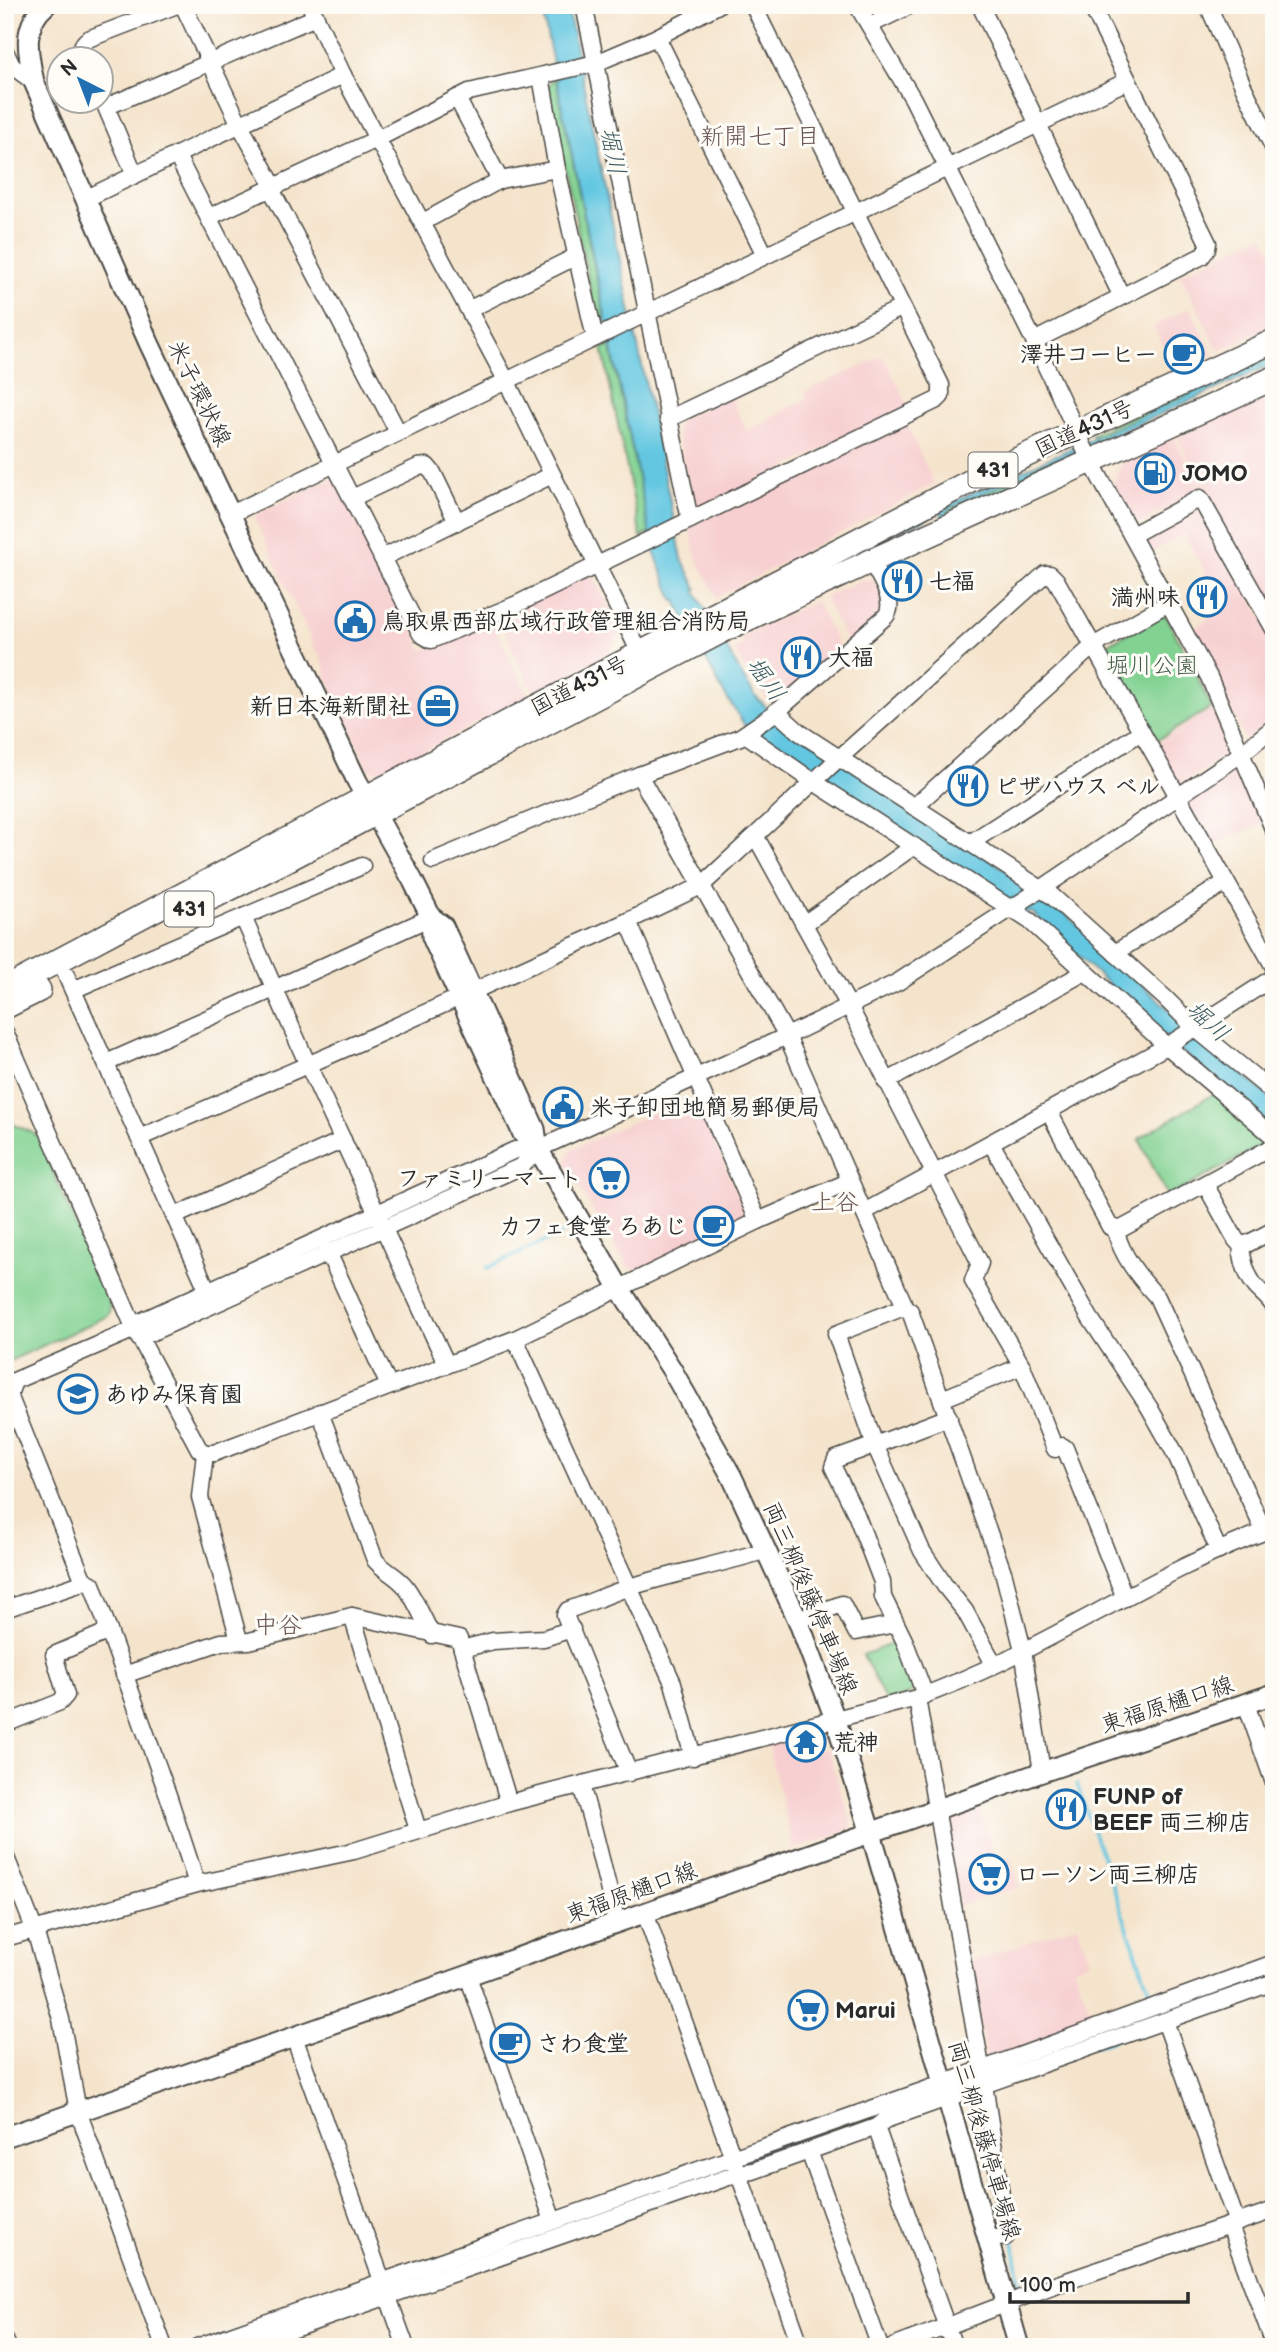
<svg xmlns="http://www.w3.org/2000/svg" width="1279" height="2352" viewBox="0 0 1279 2352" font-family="'Balsamiq Sans','Klee One',sans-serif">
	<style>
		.built { fill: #f7cfd0 }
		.green { fill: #82d292; stroke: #567e5e; stroke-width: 2 }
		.water { fill: #63c7e1; stroke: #477986; stroke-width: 2 }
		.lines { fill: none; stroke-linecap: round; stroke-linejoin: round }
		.stream { stroke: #63c7e1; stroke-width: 3.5 }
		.river { stroke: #63c7e1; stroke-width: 21 }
		.minor-casing { stroke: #494743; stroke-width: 19 }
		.major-casing { stroke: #494743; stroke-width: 23 }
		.highway-casing { stroke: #494743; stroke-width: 26 }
		.minor { stroke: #fff; stroke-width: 16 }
		.major { stroke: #fff; stroke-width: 19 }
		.highway { stroke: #fff; stroke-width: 23 }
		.labels { text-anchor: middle; stroke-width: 6; stroke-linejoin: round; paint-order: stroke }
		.shield { fill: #fdfcf7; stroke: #6a6a68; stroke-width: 2 }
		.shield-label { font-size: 21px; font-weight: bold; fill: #2b2b2b }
		.poi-label { font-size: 23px; font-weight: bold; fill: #2b2b2b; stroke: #fdfcf7; text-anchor: start }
		.street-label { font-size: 23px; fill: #2b2b2b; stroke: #fdfcf7 }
		.park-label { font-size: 23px; fill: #455d4a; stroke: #fdfcf7 }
		.neighbourhood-label { font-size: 24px; fill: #685351; stroke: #fdfcf7 }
		.water-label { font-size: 24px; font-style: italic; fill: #3c5a62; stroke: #fdfcf7 }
	</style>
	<rect width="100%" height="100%" fill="#fdfcf7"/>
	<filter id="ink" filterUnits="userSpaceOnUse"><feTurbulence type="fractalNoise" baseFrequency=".0143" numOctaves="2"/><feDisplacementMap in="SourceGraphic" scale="14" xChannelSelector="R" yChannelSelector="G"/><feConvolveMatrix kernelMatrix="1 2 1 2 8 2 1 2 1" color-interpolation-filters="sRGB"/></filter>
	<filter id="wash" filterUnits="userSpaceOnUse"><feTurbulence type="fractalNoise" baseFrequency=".00686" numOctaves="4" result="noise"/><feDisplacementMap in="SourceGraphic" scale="28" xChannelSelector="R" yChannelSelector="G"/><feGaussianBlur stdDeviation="1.57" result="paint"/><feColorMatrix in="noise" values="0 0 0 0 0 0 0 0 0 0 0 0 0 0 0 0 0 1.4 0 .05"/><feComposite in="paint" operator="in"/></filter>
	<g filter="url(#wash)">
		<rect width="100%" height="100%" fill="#f5e4cc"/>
		<g class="built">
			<path d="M1263,235L1274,257V326L1219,351L1180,274Z"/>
			<path d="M1190,308L1213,354L1175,371L1153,326Z"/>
			<path d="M883,356L910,408L700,509L692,505L676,428L680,420L730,396L747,431L807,398L805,392Z"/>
			<path d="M1274,393V616L1203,489L1177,437Z"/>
			<path d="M906,422L934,484L717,597L697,559L689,527Z"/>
			<path d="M1174,438L1201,489L1141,523L1134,521L1113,484L1123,462Z"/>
			<path d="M330,479L338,482L423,650L492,621L529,696L382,773L368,769L325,673L326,670L318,652L316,651L255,519L256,514Z"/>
			<path d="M1194,507L1201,509L1274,639V720L1250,740L1244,738L1194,628L1225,609L1184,534L1151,553L1145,541L1147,533Z"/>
			<path d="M587,576L596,580L621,632L607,654L534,693L498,619Z"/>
			<path d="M874,579L885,604L883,612L847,643L824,597L862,580Z"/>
			<path d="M816,601L840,649L773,706L752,680L734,650L743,645L740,637Z"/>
			<path d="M1213,708L1229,747L1227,754L1182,784L1176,783L1155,745Z"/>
			<path d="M1233,770L1240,771L1262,824L1210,845L1188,806L1190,798Z"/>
			<path d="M687,1097L696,1100L745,1211L741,1220L639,1271L628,1268L565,1164L572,1149Z"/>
			<path d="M785,1736L793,1759L827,1748L852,1824L848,1831L794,1850L767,1741Z"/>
			<path d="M977,1805L997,1861L1010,1857L1020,1887L957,1907L944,1816Z"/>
			<path d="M1077,1925L1090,1961L1074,1968L1095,2023L986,2062L970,1962Z"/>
		</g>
		<g class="green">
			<path d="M556,79L605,319L597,321L548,87L552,80Z"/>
			<path d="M610,344L650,533L641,537L602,347Z"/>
			<path d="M1274,352V356L1093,439L1092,434Z"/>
			<path d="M1061,460L1063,465L946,519L949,509Z"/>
			<path d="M1161,615L1167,617L1212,707L1154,742L1104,652L1106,645Z"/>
			<path d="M1215,1093L1269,1137L1268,1142L1168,1197L1139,1139Z"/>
			<path d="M12,1124L34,1133L38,1137L108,1298L110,1310L108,1316L5,1363V1128Z"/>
			<path d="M901,1640L921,1690L886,1702L863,1655Z"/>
		</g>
		<g class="water">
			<path d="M541,5H567L682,559L697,589L695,591L742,676L756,697L778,719L1048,898L1202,1040L1274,1101V1129L1161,1034L1032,912L1025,913L751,735L722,690L676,601H674L653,549Z"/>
			<path d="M1274,356V363L948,509L945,518L942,519V511L817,574L957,500Z"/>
		</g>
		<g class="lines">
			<g class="stream">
				<path d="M487,1268L563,1233"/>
				<path d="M1077,1784L1154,2004"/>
				<path d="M1012,2235L1021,2288"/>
				<path d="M5,2321L10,2336"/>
			</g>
			<g class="river">
				<path d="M1094,2037L1274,1974"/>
				<path d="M521,2241L813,2138"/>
				<path d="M224,2347L263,2333"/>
			</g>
		</g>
	</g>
	<g filter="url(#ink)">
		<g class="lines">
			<g class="minor-casing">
				<g id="minor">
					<path d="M183,5L240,125L274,187"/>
					<path d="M310,5L343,75L506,380L640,653"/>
					<path d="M584,5L690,520"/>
					<path d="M857,5L913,99L1034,341L1088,456L1209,677L1274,831"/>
					<path d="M980,5L1121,295"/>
					<path d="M1208,5L1244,88L1274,149"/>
					<path d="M870,25L911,5"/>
					<path d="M657,37L765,255"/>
					<path d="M5,51L12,66L34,82"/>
					<path d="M84,60C80,51 80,45 88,39L177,5"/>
					<path d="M541,76L557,169L595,338"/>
					<path d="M457,98L500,180"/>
					<path d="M177,156L421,634L431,640L515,605L937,400L941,396V385L753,5"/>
					<path d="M135,175L106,107L316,17"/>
					<path d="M271,189L398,432"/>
					<path d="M85,199L343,75"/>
					<path d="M209,217L377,139L469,92L596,63L657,37L718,5"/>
					<path d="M423,222L500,180L557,169"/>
					<path d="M470,309L577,256"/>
					<path d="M1034,341L1202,256L1207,249L1208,243L1091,5"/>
					<path d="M668,419L901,308"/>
					<path d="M352,498L418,467L427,466L433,473L457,522"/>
					<path d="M231,514L1127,81"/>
					<path d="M1132,535L1200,498L1274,629"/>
					<path d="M382,558L552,475"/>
					<path d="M871,561C878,575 897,601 886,616L775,713L740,737L639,775L787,1036L903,1302L904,1307L836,1334L875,1445L836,1459L833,1467L856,1514L882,1582L883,1597L905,1642L925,1695"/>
					<path d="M776,711L799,732L1052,896L1165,998L1196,1029L1274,1093"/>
					<path d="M745,734L814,782L1030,921L1167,1046L1274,1137"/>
					<path d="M914,807L1093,646L1170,602"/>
					<path d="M756,837L849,1006L980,1263L973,1281L1022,1366L942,1399"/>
					<path d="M970,843L1141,732"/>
					<path d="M433,861L639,775"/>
					<path d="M243,917L308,1065L447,1365"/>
					<path d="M628,921L758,1221"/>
					<path d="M804,924L914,846"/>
					<path d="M1115,953L1226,882"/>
					<path d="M66,975L211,1298"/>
					<path d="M73,990L362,866"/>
					<path d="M5,1032L133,1325L199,1449L205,1453H214L515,1339L758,1221L850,1181"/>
					<path d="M106,1063L274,989L431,917"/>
					<path d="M886,1082L1085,972"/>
					<path d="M1049,1112L1110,1227L1121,1229L1274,1146"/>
					<path d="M139,1138L374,1036L628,921L701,886L837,760L1045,574H1050L1056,580L1274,967"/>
					<path d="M991,1143L1090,1318L1149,1407L1176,1455L1219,1551"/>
					<path d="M1205,1184L1236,1240L1241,1245L1249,1243L1274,1230"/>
					<path d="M864,1212L1167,1046L1274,977"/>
					<path d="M175,1216L343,1140"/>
					<path d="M1115,1229C1122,1257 1139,1277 1157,1297L1264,1531"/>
					<path d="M1241,1245C1242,1259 1246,1275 1256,1287C1262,1294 1269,1297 1274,1307"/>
					<path d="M328,1252L389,1386"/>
					<path d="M904,1307L910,1311L1004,1575L1023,1650L1042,1772"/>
					<path d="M133,1325L515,1150L538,1149"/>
					<path d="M139,1338L522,1166L538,1149L787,1036L898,982L1041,889L1241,754L1274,727"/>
					<path d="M515,1339L673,1683L693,1757"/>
					<path d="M1022,1366L1055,1449L1062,1446L1065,1448L1125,1598"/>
					<path d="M320,1412L375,1560C384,1571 396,1575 405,1586C416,1600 423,1619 432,1635"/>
					<path d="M949,1417L875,1445L922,1551L945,1586L965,1611L994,1664"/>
					<path d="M205,1453L200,1497L239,1640"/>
					<path d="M83,1579L92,1584L168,1795L197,1884"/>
					<path d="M5,1609L79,1584L83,1579L9,1395L14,1381L135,1329"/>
					<path d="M352,1616L418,1830"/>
					<path d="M798,1620L842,1604L856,1632L895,1624"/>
					<path d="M462,1649L493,1641L544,1638L572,1629"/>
					<path d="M124,1675L221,1642L249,1641L352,1616L459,1639L509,1803"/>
					<path d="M917,1698L984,2084L1005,2221L1006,2237L988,2239"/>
					<path d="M1246,1704L1274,1783"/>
					<path d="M5,1724L60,1702L66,1695L54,1655L109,1631"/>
					<path d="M629,1773L565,1615L568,1610C589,1603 609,1594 630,1587C675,1573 722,1564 767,1550"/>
					<path d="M581,1785L593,1827L617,1923"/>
					<path d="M5,1855L35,1931L61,2019L78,2111L164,2347"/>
					<path d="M645,1913L801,2347"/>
					<path d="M5,1938L197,1884L354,1851L509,1803L917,1698C1041,1653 1150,1573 1274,1528"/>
					<path d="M468,1976L553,2221"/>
					<path d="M1165,2021L1237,2223"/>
					<path d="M294,2037L406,2347"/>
					<path d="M876,2127L954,2347"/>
					<path d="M809,2151L880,2347"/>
					<path d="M1230,2226L1274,2344"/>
					<path d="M5,2340L8,2347"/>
					<path d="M197,2347L942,2084L1274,1963"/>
					<path d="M242,2347L740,2173L753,2171L876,2127L885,2120L1274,1982"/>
					<path d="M893,2347L1052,2286L1274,2210"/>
				</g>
			</g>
			<g class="major-casing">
				<g id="major">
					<path d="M46,5C21,26 28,54 34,82L149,343L357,781L413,881L431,917L432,937L523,1134L538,1149L620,1289L672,1370L732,1477L798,1620L838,1727L876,1850L1019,2347"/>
					<path d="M431,917L443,926L535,1129L538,1149"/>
					<path d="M5,2137L294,2037L1042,1772L1274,1694"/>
				</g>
			</g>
			<g class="highway-casing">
				<g id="highway">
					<path d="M211,898L283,862L728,628L871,561L1274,378"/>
					<path d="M5,989L510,721L975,479L1274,341"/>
					<path d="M5,1007L39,990"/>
				</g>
			</g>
			<use href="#minor" class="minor"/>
			<use href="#major" class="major"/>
			<use href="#highway" class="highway"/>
		</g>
	</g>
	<defs>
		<g id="cafe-ring" transform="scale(2.0125)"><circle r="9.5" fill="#fdfcf7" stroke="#1f6fb2" stroke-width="1.5"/><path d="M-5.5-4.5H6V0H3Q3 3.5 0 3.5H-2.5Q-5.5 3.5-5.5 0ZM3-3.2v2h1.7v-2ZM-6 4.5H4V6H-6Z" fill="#1f6fb2"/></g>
		<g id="fuel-ring" transform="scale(2.0125)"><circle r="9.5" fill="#fdfcf7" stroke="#1f6fb2" stroke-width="1.5"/><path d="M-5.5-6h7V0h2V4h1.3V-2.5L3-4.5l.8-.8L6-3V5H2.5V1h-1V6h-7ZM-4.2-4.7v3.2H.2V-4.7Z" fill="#1f6fb2"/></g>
		<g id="restaurant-ring" transform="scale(2.0125)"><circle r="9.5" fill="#fdfcf7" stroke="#1f6fb2" stroke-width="1.5"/><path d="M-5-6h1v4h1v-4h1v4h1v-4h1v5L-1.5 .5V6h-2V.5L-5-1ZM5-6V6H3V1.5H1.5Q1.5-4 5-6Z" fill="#1f6fb2"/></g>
		<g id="civic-ring" transform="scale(2.0125)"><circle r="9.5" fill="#fdfcf7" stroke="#1f6fb2" stroke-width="1.5"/><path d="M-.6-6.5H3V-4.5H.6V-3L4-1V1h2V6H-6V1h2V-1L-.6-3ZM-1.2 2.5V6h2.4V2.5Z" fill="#1f6fb2"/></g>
		<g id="office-ring" transform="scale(2.0125)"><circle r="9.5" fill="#fdfcf7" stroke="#1f6fb2" stroke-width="1.5"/><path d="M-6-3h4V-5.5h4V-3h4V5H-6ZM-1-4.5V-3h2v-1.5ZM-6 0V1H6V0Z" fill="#1f6fb2"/></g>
		<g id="supermarket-ring" transform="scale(2.0125)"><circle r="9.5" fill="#fdfcf7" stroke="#1f6fb2" stroke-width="1.5"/><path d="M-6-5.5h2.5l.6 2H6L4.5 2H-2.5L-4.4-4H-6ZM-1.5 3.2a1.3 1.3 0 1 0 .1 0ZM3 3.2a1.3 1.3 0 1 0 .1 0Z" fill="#1f6fb2"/></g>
		<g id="school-ring" transform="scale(2.0125)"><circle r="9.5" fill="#fdfcf7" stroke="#1f6fb2" stroke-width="1.5"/><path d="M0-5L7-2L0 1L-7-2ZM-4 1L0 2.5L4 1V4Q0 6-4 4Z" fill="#1f6fb2"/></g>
		<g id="temple-ring" transform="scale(2.0125)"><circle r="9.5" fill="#fdfcf7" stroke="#1f6fb2" stroke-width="1.5"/><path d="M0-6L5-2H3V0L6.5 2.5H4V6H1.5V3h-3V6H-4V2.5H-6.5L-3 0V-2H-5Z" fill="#1f6fb2"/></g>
	</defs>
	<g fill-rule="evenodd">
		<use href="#cafe-ring" x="1184" y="354"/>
		<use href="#fuel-ring" x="1155" y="473"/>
		<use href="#restaurant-ring" x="902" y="581"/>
		<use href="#restaurant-ring" x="1207" y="597"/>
		<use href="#civic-ring" x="355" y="621"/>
		<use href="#restaurant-ring" x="801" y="657"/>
		<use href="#office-ring" x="438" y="706"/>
		<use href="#restaurant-ring" x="968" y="786"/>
		<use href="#civic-ring" x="563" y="1107"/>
		<use href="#supermarket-ring" x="609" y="1178"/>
		<use href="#cafe-ring" x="714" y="1226"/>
		<use href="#school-ring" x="78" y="1394"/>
		<use href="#temple-ring" x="806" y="1742"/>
		<use href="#restaurant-ring" x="1066" y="1809"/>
		<use href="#supermarket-ring" x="989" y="1874"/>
		<use href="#supermarket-ring" x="808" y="2010"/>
		<use href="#cafe-ring" x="510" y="2043"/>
	</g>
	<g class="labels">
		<g class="shield">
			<rect x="968.5" y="452.5" width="49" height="35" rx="5"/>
			<rect x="164.5" y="891.5" width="49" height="35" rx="5"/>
		</g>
		<g class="shield-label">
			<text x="993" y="477">431</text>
			<text x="189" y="916">431</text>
		</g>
		<g class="poi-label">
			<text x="1157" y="362" text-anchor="end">澤井コーヒー</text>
			<text x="1182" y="481">JOMO</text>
			<text x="929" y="589">七福</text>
			<text x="1180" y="605" text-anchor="end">満州味</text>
			<text x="382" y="629">鳥取県西部広域行政管理組合消防局</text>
			<text x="828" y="665">大福</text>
			<text x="411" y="714" text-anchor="end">新日本海新聞社</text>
			<text x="995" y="794">ピザハウス ベル</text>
			<text x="590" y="1115">米子卸団地簡易郵便局</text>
			<text x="582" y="1186" text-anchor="end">ファミリーマート</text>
			<text x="687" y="1234" text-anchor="end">カフェ食堂 ろあじ</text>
			<text x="105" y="1402">あゆみ保育園</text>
			<text x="833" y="1750">荒神</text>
			<text x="1093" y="1804">FUNP of<tspan x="1093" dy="26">BEEF 両三柳店</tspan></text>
			<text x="1016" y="1882">ローソン両三柳店</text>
			<text x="835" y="2018">Marui</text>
			<text x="537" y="2051">さわ食堂</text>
		</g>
		<g class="street-label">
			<text transform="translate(200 393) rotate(64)" y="8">米子環状線</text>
			<text transform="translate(1084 428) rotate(-25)" y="8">国道431号</text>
			<text transform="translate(579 685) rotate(-27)" y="8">国道431号</text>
			<text transform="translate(811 1598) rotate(67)" y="8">両三柳後藤停車場線</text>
			<text transform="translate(1167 1704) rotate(-18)" y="8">東福原樋口線</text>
			<text transform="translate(631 1892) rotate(-20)" y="8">東福原樋口線</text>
			<text transform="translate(985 2140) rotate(74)" y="8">両三柳後藤停車場線</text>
		</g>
		<g class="park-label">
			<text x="1152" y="673">堀川公園</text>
		</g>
		<g class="neighbourhood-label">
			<text x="760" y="144">新開七丁目</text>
			<text x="835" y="1210">上谷</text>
			<text x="278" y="1633">中谷</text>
		</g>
		<g class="water-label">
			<text transform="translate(613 151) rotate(79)" y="8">堀川</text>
			<text transform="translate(766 679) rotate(54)" y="8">堀川</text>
			<text transform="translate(1208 1021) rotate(42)" y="8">堀川</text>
		</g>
	</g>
	<rect width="1279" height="2352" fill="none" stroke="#fdfcf7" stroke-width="28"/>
	<g transform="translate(80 80) rotate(318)"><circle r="33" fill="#fdfcf7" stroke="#a9a8a5" stroke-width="2"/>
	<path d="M0-5L12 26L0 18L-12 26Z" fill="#1f6fb2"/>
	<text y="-10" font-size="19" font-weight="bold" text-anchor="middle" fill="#2b2b2b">N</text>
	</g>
	<path d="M1010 2292v10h178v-10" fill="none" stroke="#2b2b2b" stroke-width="3.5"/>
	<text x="1020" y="2292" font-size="21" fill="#2b2b2b" stroke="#fdfcf7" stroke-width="5" paint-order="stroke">100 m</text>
</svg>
